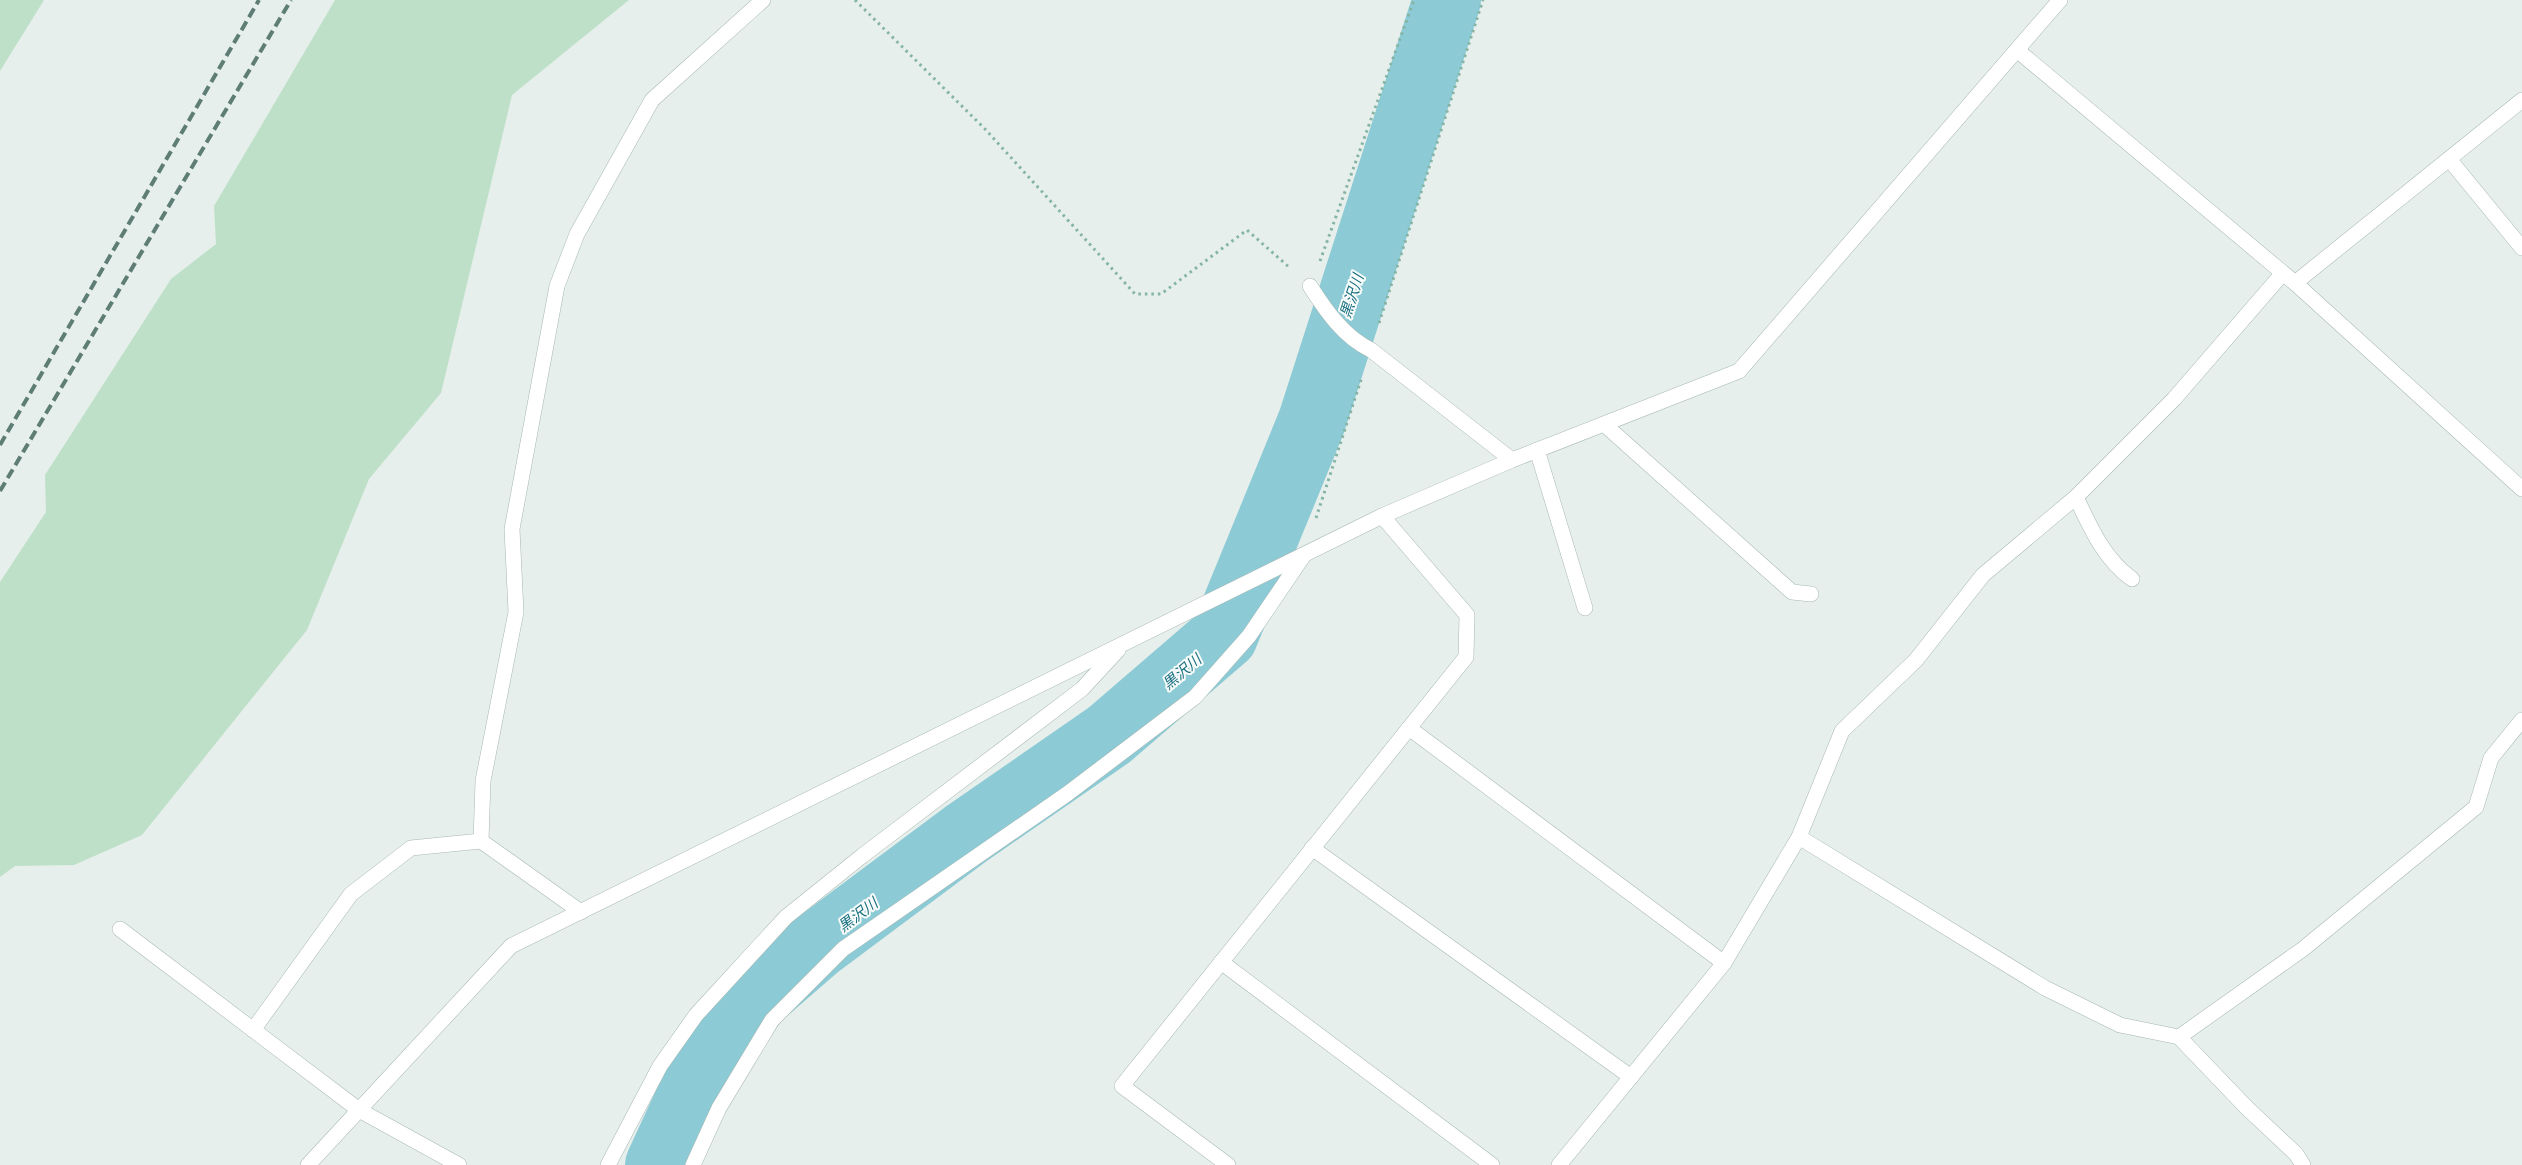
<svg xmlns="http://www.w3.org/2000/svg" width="2522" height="1165" viewBox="0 0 2522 1165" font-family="Commissioner,'Noto Sans JP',sans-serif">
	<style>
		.green { fill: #bee0c8 }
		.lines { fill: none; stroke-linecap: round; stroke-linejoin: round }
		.river { stroke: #8ccad5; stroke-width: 68 }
		.service-casing { stroke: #a8b8b2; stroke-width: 16 }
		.minor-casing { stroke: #a8b8b2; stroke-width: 16 }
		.path { stroke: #85b4a5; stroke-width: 3; stroke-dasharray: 2.5 4; stroke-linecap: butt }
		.service { stroke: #fff; stroke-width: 15 }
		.minor { stroke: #fff; stroke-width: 15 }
		.rail { stroke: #5e7d75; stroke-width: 4; stroke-dasharray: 10 5; stroke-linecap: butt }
		.labels { text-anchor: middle; stroke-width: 4; stroke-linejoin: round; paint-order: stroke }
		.water-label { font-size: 15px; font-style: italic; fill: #1a7082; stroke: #f7fbf9 }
	</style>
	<rect width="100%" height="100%" fill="#e6efeb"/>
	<g class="green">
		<path d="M0,0H44L0,71Z"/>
		<path d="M335,0H629L512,95L441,393L369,479L307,630L142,835L74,865L15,866L0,877V582L46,512L45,475L171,279L216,244L214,206Z"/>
	</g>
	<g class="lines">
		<path class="river" d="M659,1165L694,1089L755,999L816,946L966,834L1109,735L1224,636L1312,421L1447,0"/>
		<g class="service-casing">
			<g id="service">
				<path d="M2017,50L2295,283L2522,489"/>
				<path d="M2449,159L2522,248"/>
				<path d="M2295,283L2522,100"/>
				<path d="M1605,425L1792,592L1811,594"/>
				<path d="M1537,450L1585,608"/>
				<path d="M2076,497C2090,527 2104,559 2132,579"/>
				<path d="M1409,728L1724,963"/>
				<path d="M1799,837L1842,731L1916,660L1983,575L2076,497L2174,399L2283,273"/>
				<path d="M1312,848L1631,1077"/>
				<path d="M120,929L359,1110L459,1165"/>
				<path d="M1221,962L1492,1165"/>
				<path d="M253,1030L351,894L411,848L481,841"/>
				<path d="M1228,1165L1122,1086L1466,657L1467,615L1382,516"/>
			</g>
		</g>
		<g class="minor-casing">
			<g id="minor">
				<path d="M1310,286C1326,311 1344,337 1371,350L1512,460"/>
				<path d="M581,912L481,841L483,781L516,612L512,529L557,286L577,234L652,100L763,0"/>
				<path d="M2179,1037L2303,949L2476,807L2491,758L2522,720"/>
				<path d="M308,1165L511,946L1382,516L1512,460L1739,371L2060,0"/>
				<path d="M608,1165L660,1066L696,1015L786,917L862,856L1082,689L1118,650"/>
				<path d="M693,1165L719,1108L772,1020L843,949L1067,794L1195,697L1249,636L1304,555"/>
				<path d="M1559,1165L1724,963L1799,837L2045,988L2120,1025L2179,1037L2246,1107L2296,1154L2303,1165"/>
			</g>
		</g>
		<g class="path">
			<path d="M855,0L985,129L1135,294H1161L1247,230L1290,268"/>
			<path d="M1320,261L1414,0"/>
			<path d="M1379,323L1483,0"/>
			<path d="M1316,518L1362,377"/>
		</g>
		<use href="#service" class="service"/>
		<use href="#minor" class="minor"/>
		<g class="rail">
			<path d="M0,445L259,0"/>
			<path d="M0,491L291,0"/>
		</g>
	</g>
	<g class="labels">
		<g class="water-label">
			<text transform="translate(1352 296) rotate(-72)" y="5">黒沢川</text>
			<text transform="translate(1182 672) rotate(-40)" y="5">黒沢川</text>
			<text transform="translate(858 915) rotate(-37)" y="5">黒沢川</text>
		</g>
	</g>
</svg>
